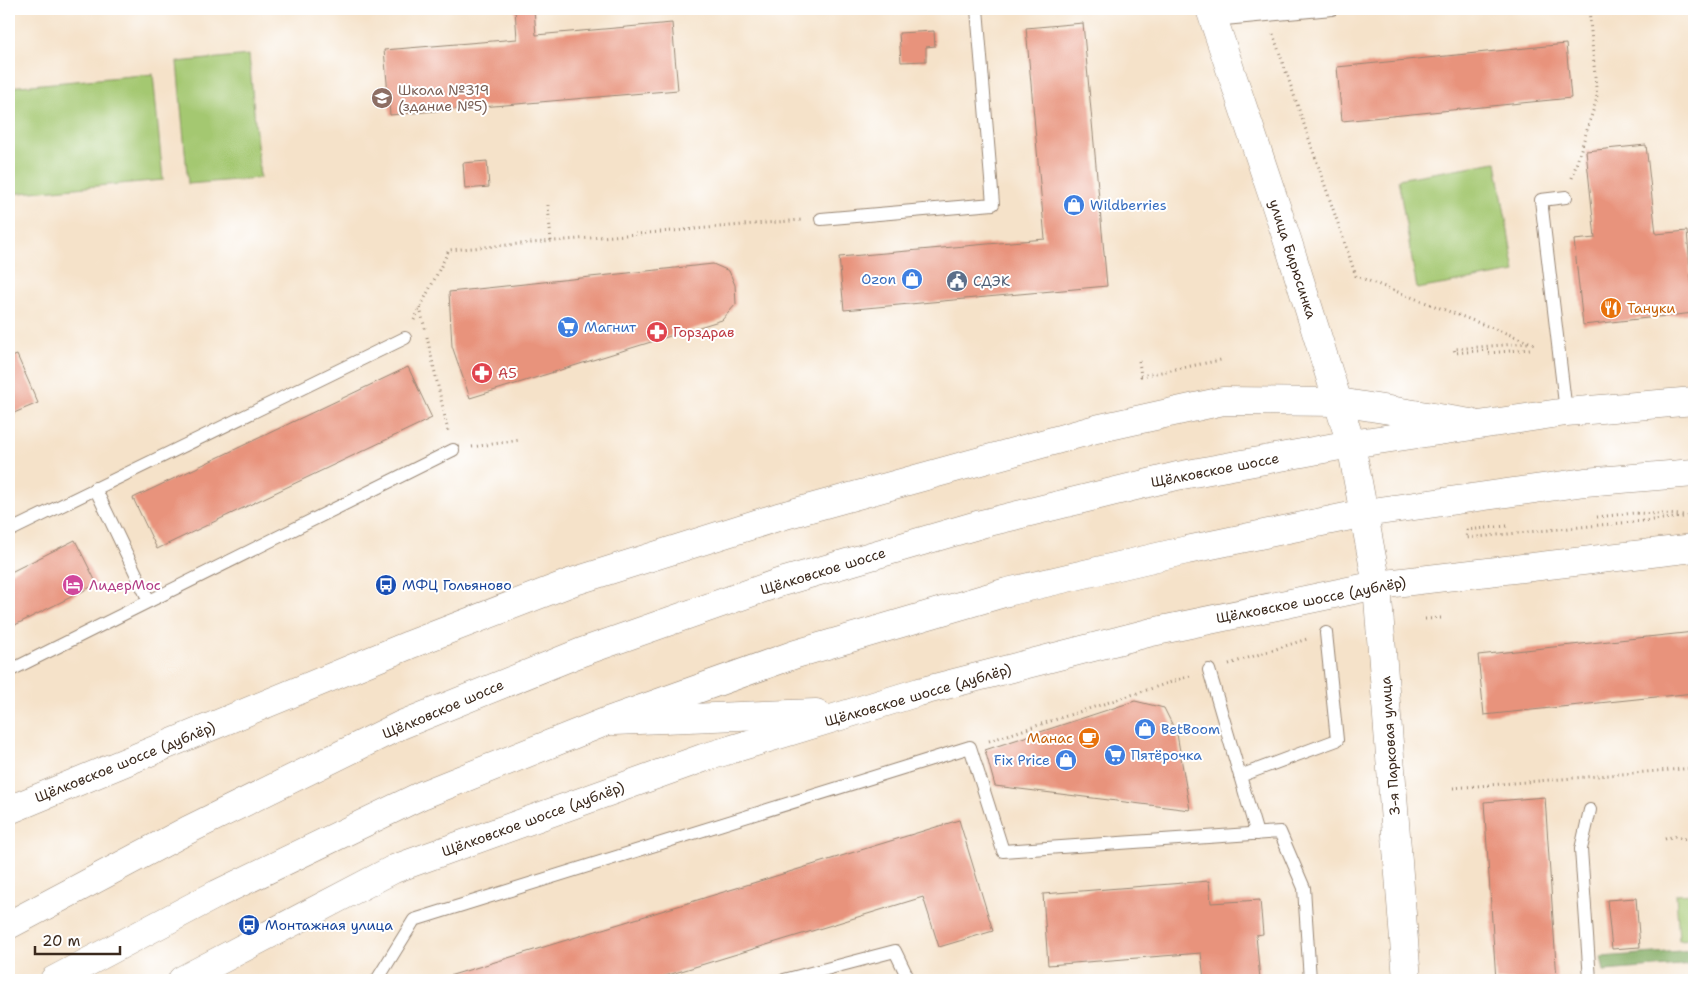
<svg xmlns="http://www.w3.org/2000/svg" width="1703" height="989" viewBox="0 0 1703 989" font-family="'Shantell Sans',sans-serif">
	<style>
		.green { fill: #a4c871; stroke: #707948 }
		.forest { fill: #83ac63; stroke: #5f6b40 }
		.building { fill: #e8937c }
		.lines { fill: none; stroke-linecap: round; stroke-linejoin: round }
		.service-casing { stroke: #988674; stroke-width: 14 }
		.tertiary-casing { stroke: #988674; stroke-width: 29 }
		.secondary-casing { stroke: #988674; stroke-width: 29 }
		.primary-casing { stroke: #988674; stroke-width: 29 }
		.path { stroke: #988674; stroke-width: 3; stroke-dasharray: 1 4; stroke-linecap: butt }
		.service { stroke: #fff; stroke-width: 12 }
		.tertiary { stroke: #fff; stroke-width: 28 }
		.secondary { stroke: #fff; stroke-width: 28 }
		.primary { stroke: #fff; stroke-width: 28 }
		.labels { text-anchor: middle; stroke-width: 4; stroke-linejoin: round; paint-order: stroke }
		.education-label { font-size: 14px; fill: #785e54; stroke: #fff; text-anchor: start }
		.shop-label { font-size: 14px; fill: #366cbe; stroke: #fff; text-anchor: start }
		.street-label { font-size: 14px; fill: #3b2a1e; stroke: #fff }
		.service-label { font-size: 14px; fill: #4e5e75; stroke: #fff; text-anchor: start }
		.food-label { font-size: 14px; fill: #c56008; stroke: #fff; text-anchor: start }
		.health-label { font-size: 14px; fill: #be3a42; stroke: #fff; text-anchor: start }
		.hotel-label { font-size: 14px; fill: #b23c85; stroke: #fff; text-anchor: start }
		.transit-label { font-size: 14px; fill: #164399; stroke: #fff; text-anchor: start }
	</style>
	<rect width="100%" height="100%" fill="#fff"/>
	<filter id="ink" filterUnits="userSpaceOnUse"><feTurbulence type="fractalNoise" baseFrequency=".02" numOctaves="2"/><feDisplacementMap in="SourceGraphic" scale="10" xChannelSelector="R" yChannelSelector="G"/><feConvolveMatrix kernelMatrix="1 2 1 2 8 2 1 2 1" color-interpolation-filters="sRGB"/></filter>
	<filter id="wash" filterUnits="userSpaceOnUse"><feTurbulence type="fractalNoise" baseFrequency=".0096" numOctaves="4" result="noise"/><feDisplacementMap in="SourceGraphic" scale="20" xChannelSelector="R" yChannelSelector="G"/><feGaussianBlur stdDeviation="1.12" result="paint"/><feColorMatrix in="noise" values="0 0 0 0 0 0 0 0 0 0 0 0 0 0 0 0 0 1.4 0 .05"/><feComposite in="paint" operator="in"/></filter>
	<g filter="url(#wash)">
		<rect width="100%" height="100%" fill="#f5e2c9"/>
		<g class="green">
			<path d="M249,55L260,178L188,184L177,62Z"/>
			<path d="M153,74L163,180L9,194V87Z"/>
			<path d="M1496,162L1515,272L1417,289L1398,179Z"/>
			<path d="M1694,893V939L1679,940L1676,894Z"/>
		</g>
		<path class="forest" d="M1694,950V964L1604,971L1601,957Z"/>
		<g id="blocks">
			<g class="building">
				<path d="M515,9H534L536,35L672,23L678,90L390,115L384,50L517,39Z"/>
				<path d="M1083,23L1107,286L844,310L839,257L1045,239L1026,28Z"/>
				<path d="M934,31L935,46L926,47V61L901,62L899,33Z"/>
				<path d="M1566,44L1571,98L1342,121L1337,67Z"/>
				<path d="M1646,145L1656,234L1687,231L1694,313L1583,325L1574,240L1595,238L1586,151Z"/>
				<path d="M487,161L489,187L465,189L463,163Z"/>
				<path d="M713,264L729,271L735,285L736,304L722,320L470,398L452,346L449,292Z"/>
				<path d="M17,355L38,403L9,415V358Z"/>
				<path d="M408,367L432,418L157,549L133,498Z"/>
				<path d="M75,540L97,584L9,628V573Z"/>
				<path d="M1694,632V693L1484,715L1478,655Z"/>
				<path d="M1135,701L1164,708L1177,734L1190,810L995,786L985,750Z"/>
				<path d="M1545,797L1557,980H1496L1484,802Z"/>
				<path d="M959,820L993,931L939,947L923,897L652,980H436Z"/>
				<path d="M1209,881L1211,903L1260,900L1263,934L1256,935L1260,980H1204L1201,953L1048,965L1043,894Z"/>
				<path d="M1636,898L1640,947L1612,949L1607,900Z"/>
			</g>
		</g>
	</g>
	<g filter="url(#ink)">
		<use href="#blocks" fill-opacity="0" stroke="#988674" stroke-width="1"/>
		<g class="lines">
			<g class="service-casing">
				<g id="service">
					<path d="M1214,20L1332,9"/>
					<path d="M821,219L993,204L977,9"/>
					<path d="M1566,412L1541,200L1566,197"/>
					<path d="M95,488L149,601"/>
					<path d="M9,531L405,338"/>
					<path d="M1209,670L1257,834"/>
					<path d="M9,671L453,450"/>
					<path d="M1240,776L1337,740L1326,633"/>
					<path d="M1590,810L1581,849L1590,980"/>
					<path d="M377,980L414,920L970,747L1003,851L1280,832L1304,888L1310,980"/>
					<path d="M784,980L895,951L909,980"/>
				</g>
			</g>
			<g class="tertiary-casing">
				<g id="tertiary">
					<path d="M1351,444L1377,585L1407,980"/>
					<path d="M614,721L816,713"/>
					<path d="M9,810L409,645L572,582L778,517L1096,429L1223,401L1339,402L1471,423"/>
					<path d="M182,980L394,869L703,758L919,692L1152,632L1377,585L1694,548"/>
				</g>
			</g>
			<g class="secondary-casing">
				<path id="secondary" d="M1210,9L1287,239L1351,444"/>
			</g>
			<g class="primary-casing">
				<g id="primary">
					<path d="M9,925L188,830L401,725L582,652L778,583L981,524L1177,476L1351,444L1566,412L1694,401"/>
					<path d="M54,980L217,894L422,795L605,722L796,654L1007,592L1187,550L1365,513L1585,482L1694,473"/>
				</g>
			</g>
			<g class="path">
				<path d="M1273,34L1356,276L1537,345"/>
				<path d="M1572,178L1597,98L1589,9"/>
				<path d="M548,205L551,241"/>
				<path d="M420,308L425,329"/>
				<path d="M414,320L449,250L801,220"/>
				<path d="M427,337L448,431"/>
				<path d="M1488,350L1455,353L1454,349L1528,343"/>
				<path d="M1489,353L1530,349"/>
				<path d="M1139,361L1141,376L1221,360"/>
				<path d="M472,447L520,440"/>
				<path d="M1597,517L1634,513L1686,515"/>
				<path d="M1507,526L1467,530L1466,538L1694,516"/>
				<path d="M1425,619L1442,618"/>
				<path d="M1229,664L1307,639"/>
				<path d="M989,741L1190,676"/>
				<path d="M1453,788L1694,768"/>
				<path d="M1665,839L1674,836L1694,841"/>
			</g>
			<use href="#service" class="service"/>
			<use href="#tertiary" class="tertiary"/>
			<use href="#secondary" class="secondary"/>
			<use href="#primary" class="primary"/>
		</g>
	</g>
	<defs>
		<g id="school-disc" transform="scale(1.125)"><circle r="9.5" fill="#8d6e63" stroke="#fff"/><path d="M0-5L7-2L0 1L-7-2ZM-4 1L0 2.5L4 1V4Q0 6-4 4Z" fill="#fff"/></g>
		<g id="shop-disc" transform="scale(1.125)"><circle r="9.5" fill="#3f7fe0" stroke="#fff"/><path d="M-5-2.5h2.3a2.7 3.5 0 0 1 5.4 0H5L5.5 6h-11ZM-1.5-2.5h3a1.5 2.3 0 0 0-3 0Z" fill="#fff"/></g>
		<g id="civic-disc" transform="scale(1.125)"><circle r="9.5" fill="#5c6f8a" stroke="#fff"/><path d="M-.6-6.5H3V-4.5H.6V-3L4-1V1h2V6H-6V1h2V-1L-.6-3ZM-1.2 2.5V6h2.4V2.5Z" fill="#fff"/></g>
		<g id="restaurant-disc" transform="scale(1.125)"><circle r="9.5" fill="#e8710a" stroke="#fff"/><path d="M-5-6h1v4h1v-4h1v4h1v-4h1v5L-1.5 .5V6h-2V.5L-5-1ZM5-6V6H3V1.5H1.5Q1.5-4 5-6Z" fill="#fff"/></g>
		<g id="supermarket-disc" transform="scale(1.125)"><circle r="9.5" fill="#3f7fe0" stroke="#fff"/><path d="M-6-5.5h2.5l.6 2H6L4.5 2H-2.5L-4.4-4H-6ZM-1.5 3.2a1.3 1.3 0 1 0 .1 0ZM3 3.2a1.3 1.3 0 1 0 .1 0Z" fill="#fff"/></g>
		<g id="pharmacy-disc" transform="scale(1.125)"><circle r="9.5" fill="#e0444e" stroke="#fff"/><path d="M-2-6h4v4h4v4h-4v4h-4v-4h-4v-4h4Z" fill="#fff"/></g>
		<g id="hotel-disc" transform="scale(1.125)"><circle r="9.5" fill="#d1479c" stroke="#fff"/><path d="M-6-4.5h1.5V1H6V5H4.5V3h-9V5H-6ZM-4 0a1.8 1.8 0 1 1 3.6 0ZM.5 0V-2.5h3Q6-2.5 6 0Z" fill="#fff"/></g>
		<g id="bus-disc" transform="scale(1.125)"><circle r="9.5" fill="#1a4fb4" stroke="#fff"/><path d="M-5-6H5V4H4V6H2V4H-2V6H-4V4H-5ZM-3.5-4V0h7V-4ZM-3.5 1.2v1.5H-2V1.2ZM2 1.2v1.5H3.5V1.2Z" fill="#fff"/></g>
		<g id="cafe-disc" transform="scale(1.125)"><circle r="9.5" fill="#e8710a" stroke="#fff"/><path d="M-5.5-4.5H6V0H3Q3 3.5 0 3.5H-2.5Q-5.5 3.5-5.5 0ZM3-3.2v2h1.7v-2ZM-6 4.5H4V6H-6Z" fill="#fff"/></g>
	</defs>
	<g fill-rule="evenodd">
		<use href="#school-disc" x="382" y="98"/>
		<use href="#shop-disc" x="1074" y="205"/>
		<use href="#shop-disc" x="912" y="279"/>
		<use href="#civic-disc" x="957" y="281"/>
		<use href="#restaurant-disc" x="1611" y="308"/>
		<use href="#supermarket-disc" x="568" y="327"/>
		<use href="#pharmacy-disc" x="657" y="332"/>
		<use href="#pharmacy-disc" x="482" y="373"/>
		<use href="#hotel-disc" x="73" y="585"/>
		<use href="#bus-disc" x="386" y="585"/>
		<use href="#shop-disc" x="1145" y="729"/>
		<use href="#cafe-disc" x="1089" y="738"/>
		<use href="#supermarket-disc" x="1115" y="755"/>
		<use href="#shop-disc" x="1066" y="760"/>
		<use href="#bus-disc" x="249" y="925"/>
	</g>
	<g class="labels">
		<g class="education-label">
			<text x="398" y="95">Школа №319<tspan x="398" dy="16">(здание №5)</tspan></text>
		</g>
		<g class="shop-label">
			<text x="1090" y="210">Wildberries</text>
			<text x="896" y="284" text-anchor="end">Ozon</text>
			<text x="584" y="332">Магнит</text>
			<text x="1161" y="734">BetBoom</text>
			<text x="1131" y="760">Пятёрочка</text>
			<text x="1050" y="765" text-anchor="end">Fix Price</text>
		</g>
		<g class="street-label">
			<text transform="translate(1293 259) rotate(72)" y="5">улица Бирюсинка</text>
			<text transform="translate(1215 470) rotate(-11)" y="5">Щёлковское шоссе</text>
			<text transform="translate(823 571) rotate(-17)" y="5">Щёлковское шоссе</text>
			<text transform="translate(1311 600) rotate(-11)" y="5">Щёлковское шоссе (дублёр)</text>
			<text transform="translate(918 695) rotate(-16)" y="5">Щёлковское шоссе (дублёр)</text>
			<text transform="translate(443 709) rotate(-23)" y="5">Щёлковское шоссе</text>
			<text transform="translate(1390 746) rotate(-94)" y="5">3-я Парковая улица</text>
			<text transform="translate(125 762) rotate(-22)" y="5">Щёлковское шоссе (дублёр)</text>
			<text transform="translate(533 819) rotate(-20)" y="5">Щёлковское шоссе (дублёр)</text>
		</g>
		<g class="service-label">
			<text x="973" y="286">СДЭК</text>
		</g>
		<g class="food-label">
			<text x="1627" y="313">Тануки</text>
			<text x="1073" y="743" text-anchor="end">Манас</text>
		</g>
		<g class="health-label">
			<text x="673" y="337">Горздрав</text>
			<text x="498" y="378">А5</text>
		</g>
		<g class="hotel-label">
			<text x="89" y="590">ЛидерМос</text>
		</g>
		<g class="transit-label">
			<text x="402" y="590">МФЦ Гольяново</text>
			<text x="265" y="930">Монтажная улица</text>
		</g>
	</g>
	<rect width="1703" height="989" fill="none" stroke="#fff" stroke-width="30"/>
	<path d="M35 946v8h85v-8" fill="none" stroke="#3b2a1e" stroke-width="2.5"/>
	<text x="42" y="946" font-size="15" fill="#3b2a1e" stroke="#ffffff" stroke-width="4" paint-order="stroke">20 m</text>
</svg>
